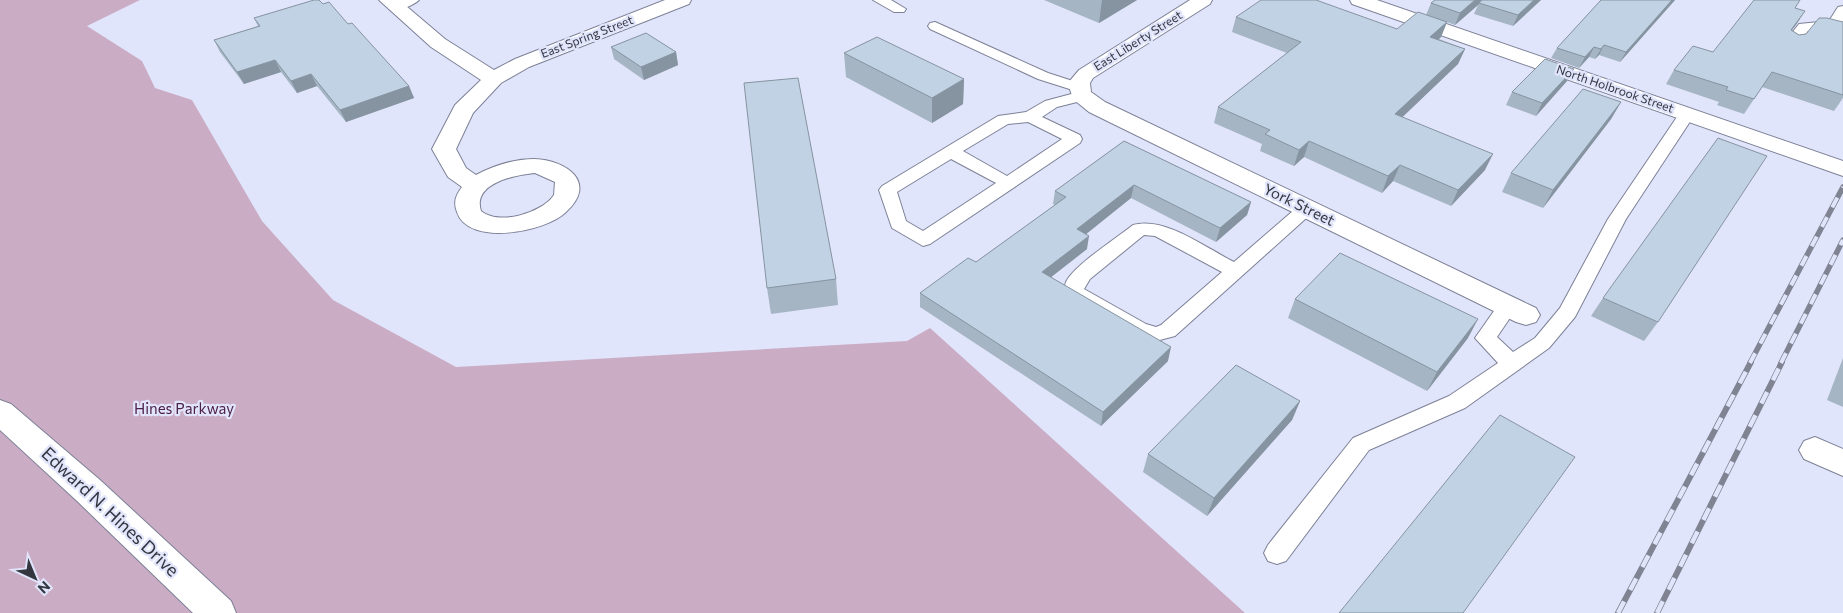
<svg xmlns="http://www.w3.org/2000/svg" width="1843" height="613" viewBox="0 0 1843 613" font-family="Commissioner,sans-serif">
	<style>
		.green { fill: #caadc5 }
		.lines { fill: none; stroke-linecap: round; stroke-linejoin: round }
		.service-casing { stroke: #7d8196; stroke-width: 2 }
		.minor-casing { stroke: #7d8196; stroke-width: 2 }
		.tertiary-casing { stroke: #7d8196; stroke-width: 2 }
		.service { fill: #fff; fill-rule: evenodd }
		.minor { fill: #fff; fill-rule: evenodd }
		.tertiary { fill: #fff; fill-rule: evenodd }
		.rail-far1-casing { stroke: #808392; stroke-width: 5.5 }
		.rail-casing { stroke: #808392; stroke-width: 6 }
		.rail-far1 { stroke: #e1e5fc; stroke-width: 4; stroke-dasharray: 11; stroke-linecap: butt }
		.rail { stroke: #e1e5fc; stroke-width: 4.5; stroke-dasharray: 13; stroke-linecap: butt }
		.wall { fill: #a5b5c4 }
		.shaded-wall { fill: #8693a0 }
		.building { fill: #c0d2e4; stroke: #8693a0 }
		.labels { text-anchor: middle; stroke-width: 4.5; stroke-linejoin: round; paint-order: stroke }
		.far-street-label { font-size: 12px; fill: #34363f; stroke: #e1e5fc }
		.street-label { font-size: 15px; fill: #34363f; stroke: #e1e5fc }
		.park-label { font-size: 15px; fill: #4d2048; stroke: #e1e5fc }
		.near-street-label { font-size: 18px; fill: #34363f; stroke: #e1e5fc }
	</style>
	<rect width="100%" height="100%" fill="#e1e5fc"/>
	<path class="green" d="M0,0H140L87,26L142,61L155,88L192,100L262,221L333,300L456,367L907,341L930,328L1245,613H0Z"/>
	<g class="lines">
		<g class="service-casing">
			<g id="service">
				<path d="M398,0H419C413,6 398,11 389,9L387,6Z"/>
				<path d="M873,0H891L906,9L904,12H894Z"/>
				<path d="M1843,6V21L1838,28L1808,31L1795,47L1790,48L1783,44L1799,24L1829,21L1838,7Z"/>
				<path d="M935,22L1048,73L1085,85L1088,88L1084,92L1091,96L1089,99L1057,107L1042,117L1080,135L1082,139L1080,143L930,244L923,246L892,228L879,190L882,186L998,116L1026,112L1045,101L1079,92L1038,79L930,29L928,26L930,23ZM1028,122L1062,139L1007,176L963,151L1008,124ZM951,159L996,183L923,231L906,221L897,192Z"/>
				<path d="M1687,109L1695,114L1626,219L1575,317L1549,348L1465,408L1369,450L1286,561L1277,564L1268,561L1264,553L1268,545L1353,438L1449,396L1498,363L1475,338L1501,301L1508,299L1515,301L1518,306L1497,337L1513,352L1535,338L1560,308L1608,219L1681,111Z"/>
				<path d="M1307,202L1313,204L1316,208L1313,212L1175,336L1156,341L1132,334L1067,297C1064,292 1064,287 1066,282C1073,266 1118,237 1133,225C1165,216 1206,248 1234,262L1301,204ZM1144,235L1155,236L1222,272L1161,325L1156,327L1146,324L1084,289L1090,279Z"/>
			</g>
		</g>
		<g class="minor-casing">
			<g id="minor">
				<path d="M379,0H399L445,39L494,70L515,59L665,0H691L689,4L529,67L501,83L473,113L456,149L466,168L476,175C493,166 515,159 534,159C567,160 598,183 566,212C546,232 468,247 457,212C453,202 456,195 462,187L448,177L432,149L455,105L481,80L431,47ZM535,173L555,182L554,195C542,213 499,226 481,211C472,183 515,175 535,173Z"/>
				<path d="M1190,0H1212L1210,4L1093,78L1090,83L1091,92L1105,102L1536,308L1540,315L1536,322L1526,325L1516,322L1089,112L1073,99L1068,83L1079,70Z"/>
				<path d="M1350,0H1377L1843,161V176L1352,4Z"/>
				<path d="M1815,437L1843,449V476L1804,459L1799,450L1804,441Z"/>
			</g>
		</g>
		<g class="tertiary-casing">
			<path id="tertiary" d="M0,400L11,404L100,480L231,601L236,613H193L76,500L0,430Z"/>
		</g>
		<use href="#service" class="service"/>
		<use href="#minor" class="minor"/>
		<use href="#tertiary" class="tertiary"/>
		<g class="rail-far1-casing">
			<g id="rail-far1">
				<path d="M1750,363L1843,187"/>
				<path d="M1781,363L1843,240"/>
			</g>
		</g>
		<g class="rail-casing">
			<g id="rail">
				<path d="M1618,613L1751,362"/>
				<path d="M1657,613L1782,362"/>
			</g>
		</g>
		<use href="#rail-far1" class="rail-far1"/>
		<use href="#rail" class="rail"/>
	</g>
	<g class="wall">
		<path d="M1044,0H1137L1099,23Z"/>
		<path d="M1435,0H1481V1L1482,0H1541L1513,26L1474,14L1478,5L1455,25L1447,22L1441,37L1439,39L1465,49L1458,64L1402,117L1485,170L1451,206L1393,181L1382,193L1304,157L1294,166L1260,151L1262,144L1214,123L1218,107L1287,53L1232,32L1236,17L1397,29L1426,15L1431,3Z"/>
		<path d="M1601,0H1675L1620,62L1599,55L1595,59L1589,57L1579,68L1551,58L1557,48Z"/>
		<path d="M323,4L348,24L409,86L414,98L346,122L317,86L297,93L281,72L244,84L220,52L214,40L258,26L254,18Z"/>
		<path d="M1795,8L1805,11L1792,30L1799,35L1806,34L1843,22V98L1834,111L1762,87L1744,114L1717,105L1719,102L1666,84L1674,70L1713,52Z"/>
		<path d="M611,47L676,52L678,65L644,80L614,59Z"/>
		<path d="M844,53L964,79L963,104L932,123L846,77Z"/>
		<path d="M1574,69L1567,81L1536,116L1506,105L1512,92Z"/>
		<path d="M1621,102L1611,119L1543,208L1502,192L1511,173Z"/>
		<path d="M1124,141L1251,202L1247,215L1216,242L1131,198L1086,234L1087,249L1051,277L1168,361L1101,426L920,307V293L976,262L1055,205L1053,204L1055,191Z"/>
		<path d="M836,279L838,305L771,314L767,288Z"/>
		<path d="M1603,298L1658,322L1644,341L1591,316Z"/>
		<path d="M1295,299L1468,338L1427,391L1288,318Z"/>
		<path d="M1843,358V407L1827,400Z"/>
		<path d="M1300,401L1292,420L1207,516L1143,472L1148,454Z"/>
	</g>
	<g class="shaded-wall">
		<path d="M1102,0H1137L1099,23Z"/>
		<path d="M1475,0H1481L1478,5L1455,25L1460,13Z"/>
		<path d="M1534,0H1541L1513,26L1518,15Z"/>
		<path d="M1672,0H1675L1620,62L1626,52Z"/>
		<path d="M1805,11L1796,25L1781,44L1791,30Z"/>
		<path d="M1447,22L1441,37L1424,52L1430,37Z"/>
		<path d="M1604,45L1599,55L1595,59L1601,49Z"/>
		<path d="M1594,47L1589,57L1579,68L1585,57Z"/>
		<path d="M1465,49L1458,64L1389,130L1395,114Z"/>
		<path d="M676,52L678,65L644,80L641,67Z"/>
		<path d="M275,60L281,72L244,84L237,72Z"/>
		<path d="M1574,69L1567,81L1536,116L1542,103Z"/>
		<path d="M311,74L317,86L297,93L291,81Z"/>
		<path d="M964,79L963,104L932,123V98Z"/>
		<path d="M409,86L414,98L346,122L340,110Z"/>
		<path d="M1621,102L1611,119L1543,208L1553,190Z"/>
		<path d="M1309,141L1304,157L1294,166L1299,150Z"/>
		<path d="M1493,154L1485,170L1451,206L1458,190Z"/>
		<path d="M1400,165L1393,181L1382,193L1388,176Z"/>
		<path d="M1134,185L1131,198L1075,243L1077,229Z"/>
		<path d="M1251,202L1247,215L1216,242L1220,228Z"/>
		<path d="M1089,236L1087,249L1041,285L1042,272Z"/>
		<path d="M1478,319L1468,338L1427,391L1437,372Z"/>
		<path d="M1171,347L1168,361L1101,426L1103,412Z"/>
		<path d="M1300,401L1292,420L1207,516L1214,498Z"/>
	</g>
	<g class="building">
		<path d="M314,0H319L323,4L329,2L348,24L352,23L409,86L340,110L311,74L291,81L275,60L237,72L214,40L260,26L254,18Z"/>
		<path d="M1261,0H1316L1397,29L1418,12L1447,22L1430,37L1465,49L1395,114L1493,154L1458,190L1400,165L1388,176L1309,141L1299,150L1265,134L1270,130L1218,107L1301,42L1236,17Z"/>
		<path d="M1435,0H1475L1460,13L1431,3Z"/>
		<path d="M1482,0H1534L1518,15L1479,3Z"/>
		<path d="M1601,0H1672L1626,52L1604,45L1601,49L1594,47L1585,57L1557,48Z"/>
		<path d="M1754,0H1800L1795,8L1805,11L1791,30L1799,35L1806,34L1819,18H1827L1843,22V95L1772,72L1754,99L1726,90L1728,87L1674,70L1693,46L1713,52Z"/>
		<path d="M646,33L676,52L641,67L611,47Z"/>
		<path d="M877,37L964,79L932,98L844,53Z"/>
		<path d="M1545,59L1574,69L1542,103L1512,92Z"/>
		<path d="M798,78L836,279L767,288L744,83Z"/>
		<path d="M1583,89L1621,102L1553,190L1511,173Z"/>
		<path d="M1718,138L1767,156L1658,322L1603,298Z"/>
		<path d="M1124,141L1251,202L1220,228L1134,185L1077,229L1089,236L1042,272L1171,347L1103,412L920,293L968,258L976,262L1066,197L1055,191Z"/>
		<path d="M1340,253L1478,319L1437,372L1295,299Z"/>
		<path d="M1236,365L1300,401L1214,498L1148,454Z"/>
		<path d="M1500,415L1575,457L1463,613H1339Z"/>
	</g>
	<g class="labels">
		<g class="far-street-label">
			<text transform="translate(587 37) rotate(-21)" y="4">East Spring Street</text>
			<text transform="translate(1138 41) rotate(-32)" y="4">East Liberty Street</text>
			<text transform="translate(1615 89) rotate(19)" y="4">North Holbrook Street</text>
		</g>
		<g class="street-label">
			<text transform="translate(1299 205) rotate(26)" y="5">York Street</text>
		</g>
		<g class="park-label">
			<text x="184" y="414">Hines Parkway</text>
		</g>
		<g class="near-street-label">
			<text transform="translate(110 512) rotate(43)" y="6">Edward N. Hines Drive</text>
		</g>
	</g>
	<g transform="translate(35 578) rotate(136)" stroke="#e1e5fc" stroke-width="4" paint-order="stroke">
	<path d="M0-4L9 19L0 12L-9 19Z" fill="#34363f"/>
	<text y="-8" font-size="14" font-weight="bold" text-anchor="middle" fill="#34363f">N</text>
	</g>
</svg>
